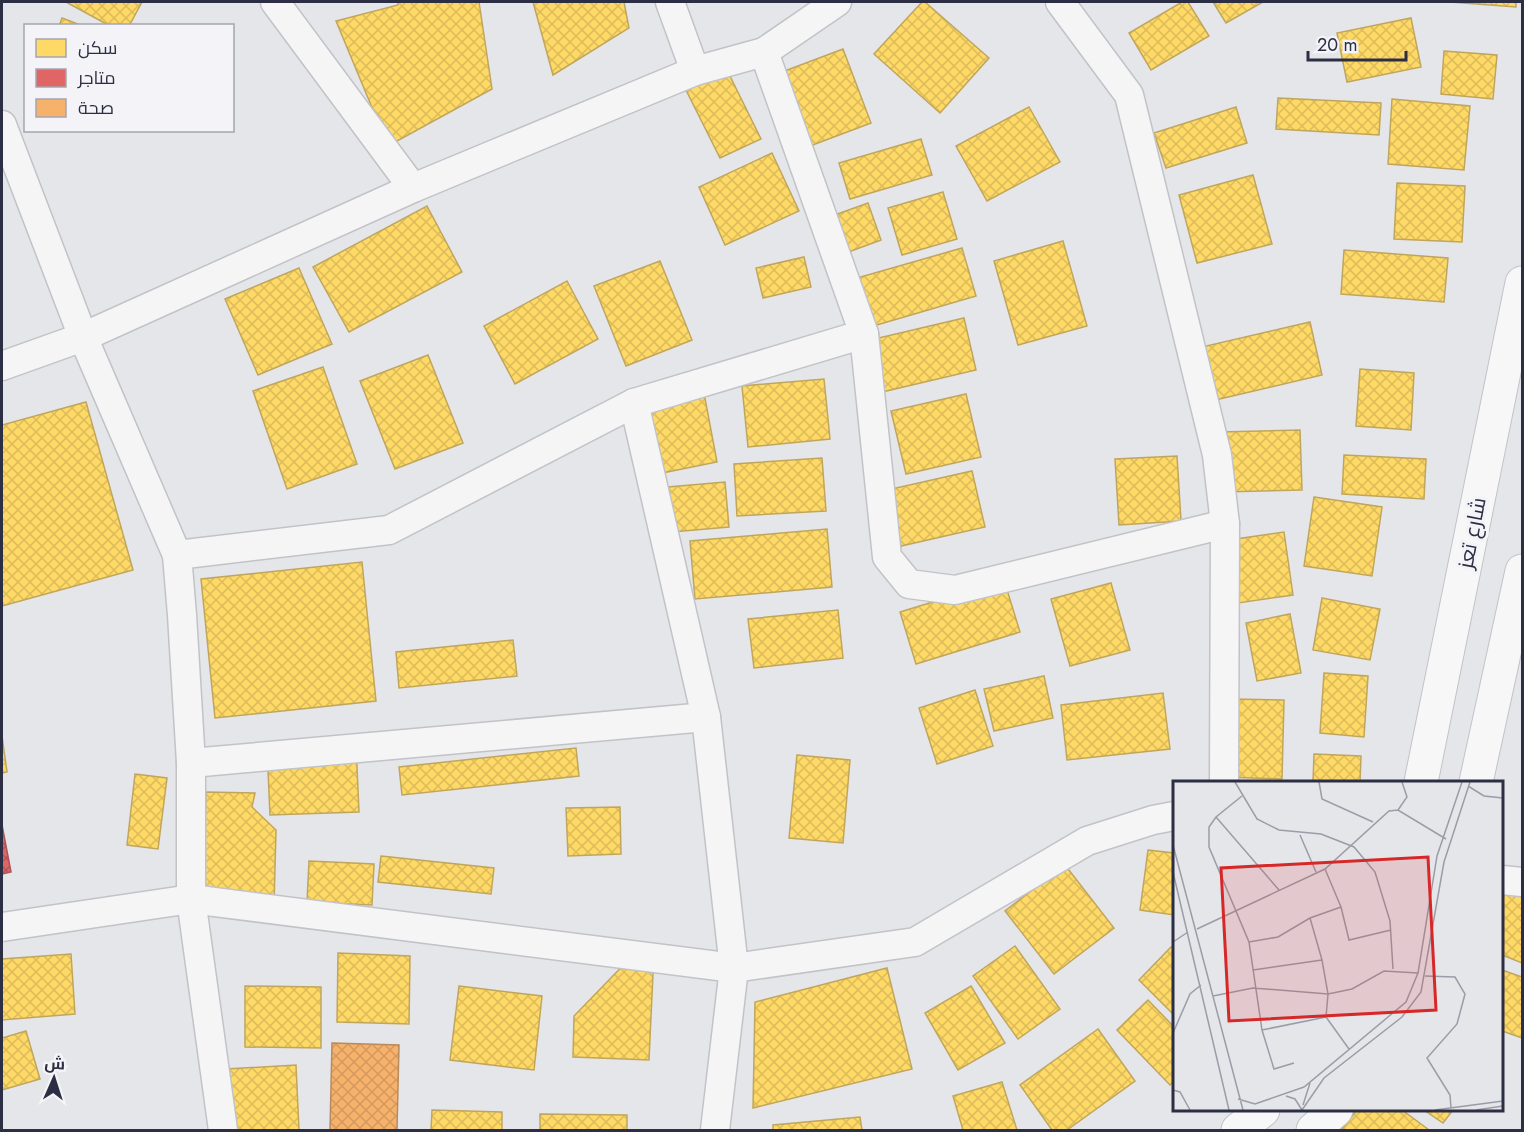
<svg xmlns="http://www.w3.org/2000/svg" width="1524" height="1132" viewBox="0 0 1524 1132" font-family="Jost,Cairo,sans-serif">
	<style>
		.homes { fill: url(#homes-cross-hatch); stroke: #c0a65c; stroke-width: 1.5 }
		.shops { fill: url(#shops-cross-hatch); stroke: #aa555c; stroke-width: 1.5 }
		.health { fill: url(#health-cross-hatch); stroke: #b98a5f; stroke-width: 1.5 }
		.lines { fill: none; stroke-linecap: round; stroke-linejoin: round }
		.street-casing { stroke: #c2c3c7; stroke-width: 31 }
		.primary-casing { stroke: #c2c3c7; stroke-width: 35 }
		.street { stroke: #f5f5f6; stroke-width: 28 }
		.primary { stroke: #f7f7f8; stroke-width: 33 }
		.labels { text-anchor: middle; stroke-width: 6; stroke-linejoin: round; paint-order: stroke }
		.street-label { font-size: 21px; fill: #2c2e43; stroke: #f4f4f8 }
		.inset-road { fill: none; stroke: #9b9ca7; stroke-width: 1.5 }
		.view { fill: #d62828; fill-opacity: 0.15; stroke: #d62828; stroke-width: 3 }
		.inset-edge { fill: none; stroke: #2c2e43; stroke-width: 3 }
	</style>
	<defs>
		<pattern id="homes-cross-hatch" width="8" height="8" patternUnits="userSpaceOnUse" patternTransform="scale(1.5)"><rect width="8" height="8" fill="#ffd966"/><path d="M0 0l8 8M0 8l8-8" fill="none" stroke="#dbbb5a"/></pattern>
		<pattern id="shops-cross-hatch" width="8" height="8" patternUnits="userSpaceOnUse" patternTransform="scale(1.5)"><rect width="8" height="8" fill="#e06666"/><path d="M0 0l8 8M0 8l8-8" fill="none" stroke="#b65456"/></pattern>
		<pattern id="health-cross-hatch" width="8" height="8" patternUnits="userSpaceOnUse" patternTransform="scale(1.5)"><rect width="8" height="8" fill="#f6b26b"/><path d="M0 0l8 8M0 8l8-8" fill="none" stroke="#d3995e"/></pattern>
	</defs>
	<rect width="100%" height="100%" fill="#e5e6ea"/>
	<g class="homes">
		<path d="M66,2H142L129,26H110Z"/>
		<path d="M398,2H479L492,89L388,146L336,21L398,5Z"/>
		<path d="M533,2H624L629,28L553,75Z"/>
		<path d="M922,2H925L989,58L940,113L874,54Z"/>
		<path d="M1182,2H1188L1209,36L1151,70L1129,33Z"/>
		<path d="M1213,2H1263L1226,23Z"/>
		<path d="M1450,2H1516V7Z"/>
		<path d="M62,18L83,26H59Z"/>
		<path d="M1411,18L1421,67L1347,82L1337,33Z"/>
		<path d="M843,49L871,123L802,149L774,75Z"/>
		<path d="M1444,51L1497,55L1493,99L1441,94Z"/>
		<path d="M727,70L761,139L720,158L686,90Z"/>
		<path d="M1278,98L1381,103L1379,135L1276,129Z"/>
		<path d="M1392,99L1470,106L1464,170L1388,164Z"/>
		<path d="M1029,107L1060,162L987,201L956,146Z"/>
		<path d="M1236,107L1247,143L1166,168L1154,133Z"/>
		<path d="M921,139L932,175L850,199L839,163Z"/>
		<path d="M772,153L799,211L725,245L699,187Z"/>
		<path d="M1253,175L1272,244L1197,263L1179,195Z"/>
		<path d="M1397,183L1465,186L1462,242L1394,239Z"/>
		<path d="M943,192L957,239L902,255L888,208Z"/>
		<path d="M868,203L881,240L835,257L821,220Z"/>
		<path d="M427,206L462,272L349,332L313,267Z"/>
		<path d="M1063,241L1087,326L1018,345L994,261Z"/>
		<path d="M962,248L976,296L863,329L850,280Z"/>
		<path d="M1344,250L1448,258L1444,302L1341,294Z"/>
		<path d="M804,257L811,287L763,298L756,268Z"/>
		<path d="M660,261L692,340L626,366L594,286Z"/>
		<path d="M299,268L332,344L258,375L225,299Z"/>
		<path d="M567,281L598,339L515,384L484,326Z"/>
		<path d="M964,318L976,370L882,392L870,340Z"/>
		<path d="M1310,322L1322,375L1215,400L1202,347Z"/>
		<path d="M428,355L463,443L395,469L360,381Z"/>
		<path d="M323,367L357,464L287,489L253,391Z"/>
		<path d="M1360,369L1414,373L1411,430L1356,426Z"/>
		<path d="M824,379L830,439L748,447L742,386Z"/>
		<path d="M703,388L717,462L662,473L648,399Z"/>
		<path d="M966,394L981,457L906,474L891,411Z"/>
		<path d="M86,402L133,570L2,606V425Z"/>
		<path d="M1300,430L1302,490L1222,492L1220,432Z"/>
		<path d="M1344,455L1426,459L1424,499L1342,494Z"/>
		<path d="M1177,456L1181,521L1119,525L1115,459Z"/>
		<path d="M822,458L826,511L737,516L734,464Z"/>
		<path d="M972,471L985,527L901,546L887,490Z"/>
		<path d="M725,482L729,527L672,532L668,487Z"/>
		<path d="M1314,497L1382,507L1372,576L1304,566Z"/>
		<path d="M827,529L832,587L695,599L690,541Z"/>
		<path d="M1284,532L1293,595L1238,603L1229,540Z"/>
		<path d="M362,562L376,701L215,718L201,579Z"/>
		<path d="M1004,580L1020,632L916,664L900,612Z"/>
		<path d="M1111,583L1130,650L1070,666L1051,599Z"/>
		<path d="M1322,598L1380,609L1370,660L1313,650Z"/>
		<path d="M838,610L843,658L754,668L748,619Z"/>
		<path d="M1290,614L1301,673L1257,681L1246,623Z"/>
		<path d="M513,640L517,676L399,688L396,652Z"/>
		<path d="M1324,673L1368,676L1364,737L1320,733Z"/>
		<path d="M1044,676L1053,718L994,731L984,689Z"/>
		<path d="M975,690L993,746L937,764L919,708Z"/>
		<path d="M1163,693L1170,749L1067,760L1061,705Z"/>
		<path d="M1230,699L1284,700L1282,779L1227,777Z"/>
		<path d="M2,736L7,772L2,773Z"/>
		<path d="M356,745L359,812L270,815L267,748Z"/>
		<path d="M576,748L579,776L402,795L399,767Z"/>
		<path d="M1314,754L1361,756L1360,782H1313Z"/>
		<path d="M797,755L850,760L843,843L789,838Z"/>
		<path d="M135,774L167,778L158,849L127,845Z"/>
		<path d="M206,792L255,793L252,807L276,830L274,905L203,894Z"/>
		<path d="M620,807L621,854L568,856L566,808Z"/>
		<path d="M1148,850L1174,853V915L1140,910Z"/>
		<path d="M381,856L494,868L491,894L378,882Z"/>
		<path d="M309,861L374,864L372,905L307,902Z"/>
		<path d="M1065,865L1114,928L1054,974L1005,911Z"/>
		<path d="M1502,889L1522,892V963L1502,955Z"/>
		<path d="M1015,946L1060,1009L1018,1039L973,976Z"/>
		<path d="M1171,947L1174,949V1015L1139,980Z"/>
		<path d="M638,950L654,952L649,1060L573,1057L574,1016Z"/>
		<path d="M338,953L410,956L409,1024L337,1022Z"/>
		<path d="M71,954L75,1014L2,1020V959Z"/>
		<path d="M887,968L912,1069L753,1108L755,1002Z"/>
		<path d="M1502,970L1522,977V1038L1502,1031Z"/>
		<path d="M245,986L321,987V1048L245,1047Z"/>
		<path d="M459,986L542,996L534,1070L450,1060Z"/>
		<path d="M971,986L1005,1043L958,1070L925,1013Z"/>
		<path d="M1148,1000L1174,1027V1081L1170,1085L1117,1030Z"/>
		<path d="M1098,1029L1135,1081L1067,1130H1052L1020,1085Z"/>
		<path d="M26,1031L40,1079L2,1090V1038Z"/>
		<path d="M296,1065L299,1130H230L226,1069Z"/>
		<path d="M1002,1082L1017,1130H963L953,1096Z"/>
		<path d="M432,1110L502,1112V1130H431Z"/>
		<path d="M1357,1110H1402L1429,1130H1341Z"/>
		<path d="M1424,1110H1453L1443,1123Z"/>
		<path d="M540,1114L627,1115V1130H540Z"/>
		<path d="M860,1117L862,1130H773V1125Z"/>
	</g>
	<path class="shops" d="M2,825L11,872L2,874Z"/>
	<path class="health" d="M332,1043L399,1045L397,1130H330Z"/>
	<g class="lines">
		<g class="street-casing">
			<g id="street">
				<path d="M275,2L413,188"/>
				<path d="M670,2L695,71"/>
				<path d="M1060,2L1129,95L1217,455L1225,524L1224,782"/>
				<path d="M2,125L83,337L177,555L182,615L191,763V899L223,1130"/>
				<path d="M864,334L887,557L909,584L955,590L1225,524"/>
				<path d="M2,366L83,337L413,188L695,71L764,52L837,2"/>
				<path d="M634,403L706,717L734,968L715,1130"/>
				<path d="M177,555L389,530L634,403L864,334L764,52"/>
				<path d="M191,763L706,717"/>
				<path d="M1502,880L1522,882"/>
				<path d="M2,927L191,899L734,968L915,942L1087,841L1153,820L1174,816"/>
			</g>
		</g>
		<g class="primary-casing">
			<g id="primary">
				<path d="M1421,782L1522,283"/>
				<path d="M1476,782L1522,571"/>
				<path d="M1238,1130L1263,1110"/>
				<path d="M1313,1130L1336,1110"/>
			</g>
		</g>
		<use href="#street" class="street"/>
		<use href="#primary" class="primary"/>
	</g>
	<g class="labels">
		<g class="street-label">
			<text transform="translate(1472 533) rotate(-79)" y="7">شارع تعز</text>
		</g>
	</g>
	<g transform="translate(1173 781)">
		<rect width="330" height="330" fill="#e5e6ea"/>
		<path class="inset-road" d="M62,1L84,38L106,49L148,53L181,66L202,91L217,140L220,188M146,1L149,18L200,41M295,5L311,15L330,17M69,15L43,36L36,46V66L76,161L89,249L101,288L121,282M225,29L234,16L229,1M43,36L106,109M127,54L143,91M0,64L70,329M0,91L56,329M168,126L176,159L218,149M137,137L149,179L155,213L153,236L176,268M24,148L152,88L216,30L225,29L273,58M0,161L15,151M76,161L105,156L137,137L168,126L152,88M80,189L149,179M252,195L282,196L292,213L284,243L254,277L277,314L278,327M40,215L80,207L155,213L179,208L211,190L245,192M89,249L153,236M0,252L17,213L28,204M0,309L7,311L17,329M113,315L122,318L129,329M65,318L82,323L131,306L233,221L245,192L264,75L289,1M130,324L137,302M129,329L151,297L229,236L248,211L271,81L297,1M262,329L330,320M303,329L330,325"/>
		<path class="view" d="M255,76L263,229L56,240L48,87Z"/>
		<rect width="330" height="330" class="inset-edge"/>
	</g>
	<rect width="1524" height="1132" fill="none" stroke="#2c2e43" stroke-width="6"/>
	<rect x="24" y="24" width="210" height="108" fill="#f4f4f8" stroke="#a4a5b0" stroke-width="1.5"/>
	<rect x="36" y="39" width="30" height="18" fill="#ffd966" stroke="#a4a5b0" stroke-width="1.5"/>
	<text x="78" y="54" font-size="18" fill="#2c2e43">سكن</text>
	<rect x="36" y="69" width="30" height="18" fill="#e06666" stroke="#a4a5b0" stroke-width="1.5"/>
	<text x="78" y="84" font-size="18" fill="#2c2e43">متاجر</text>
	<rect x="36" y="99" width="30" height="18" fill="#f6b26b" stroke="#a4a5b0" stroke-width="1.5"/>
	<text x="78" y="114" font-size="18" fill="#2c2e43">صحة</text>
	<g transform="translate(54 1078) rotate(3)" stroke="#f4f4f8" stroke-width="4.5" paint-order="stroke">
	<path d="M0-4.5L10 22L0 15L-10 22Z" fill="#2c2e43"/>
	<text y="-9" font-size="16" font-weight="bold" text-anchor="middle" fill="#2c2e43">ش</text>
	</g>
	<path d="M1308 51v9h98v-9" fill="none" stroke="#2c2e43" stroke-width="3"/>
	<text x="1317" y="51" font-size="18" fill="#2c2e43" stroke="#f4f4f8" stroke-width="4.5" paint-order="stroke">20 m</text>
</svg>
